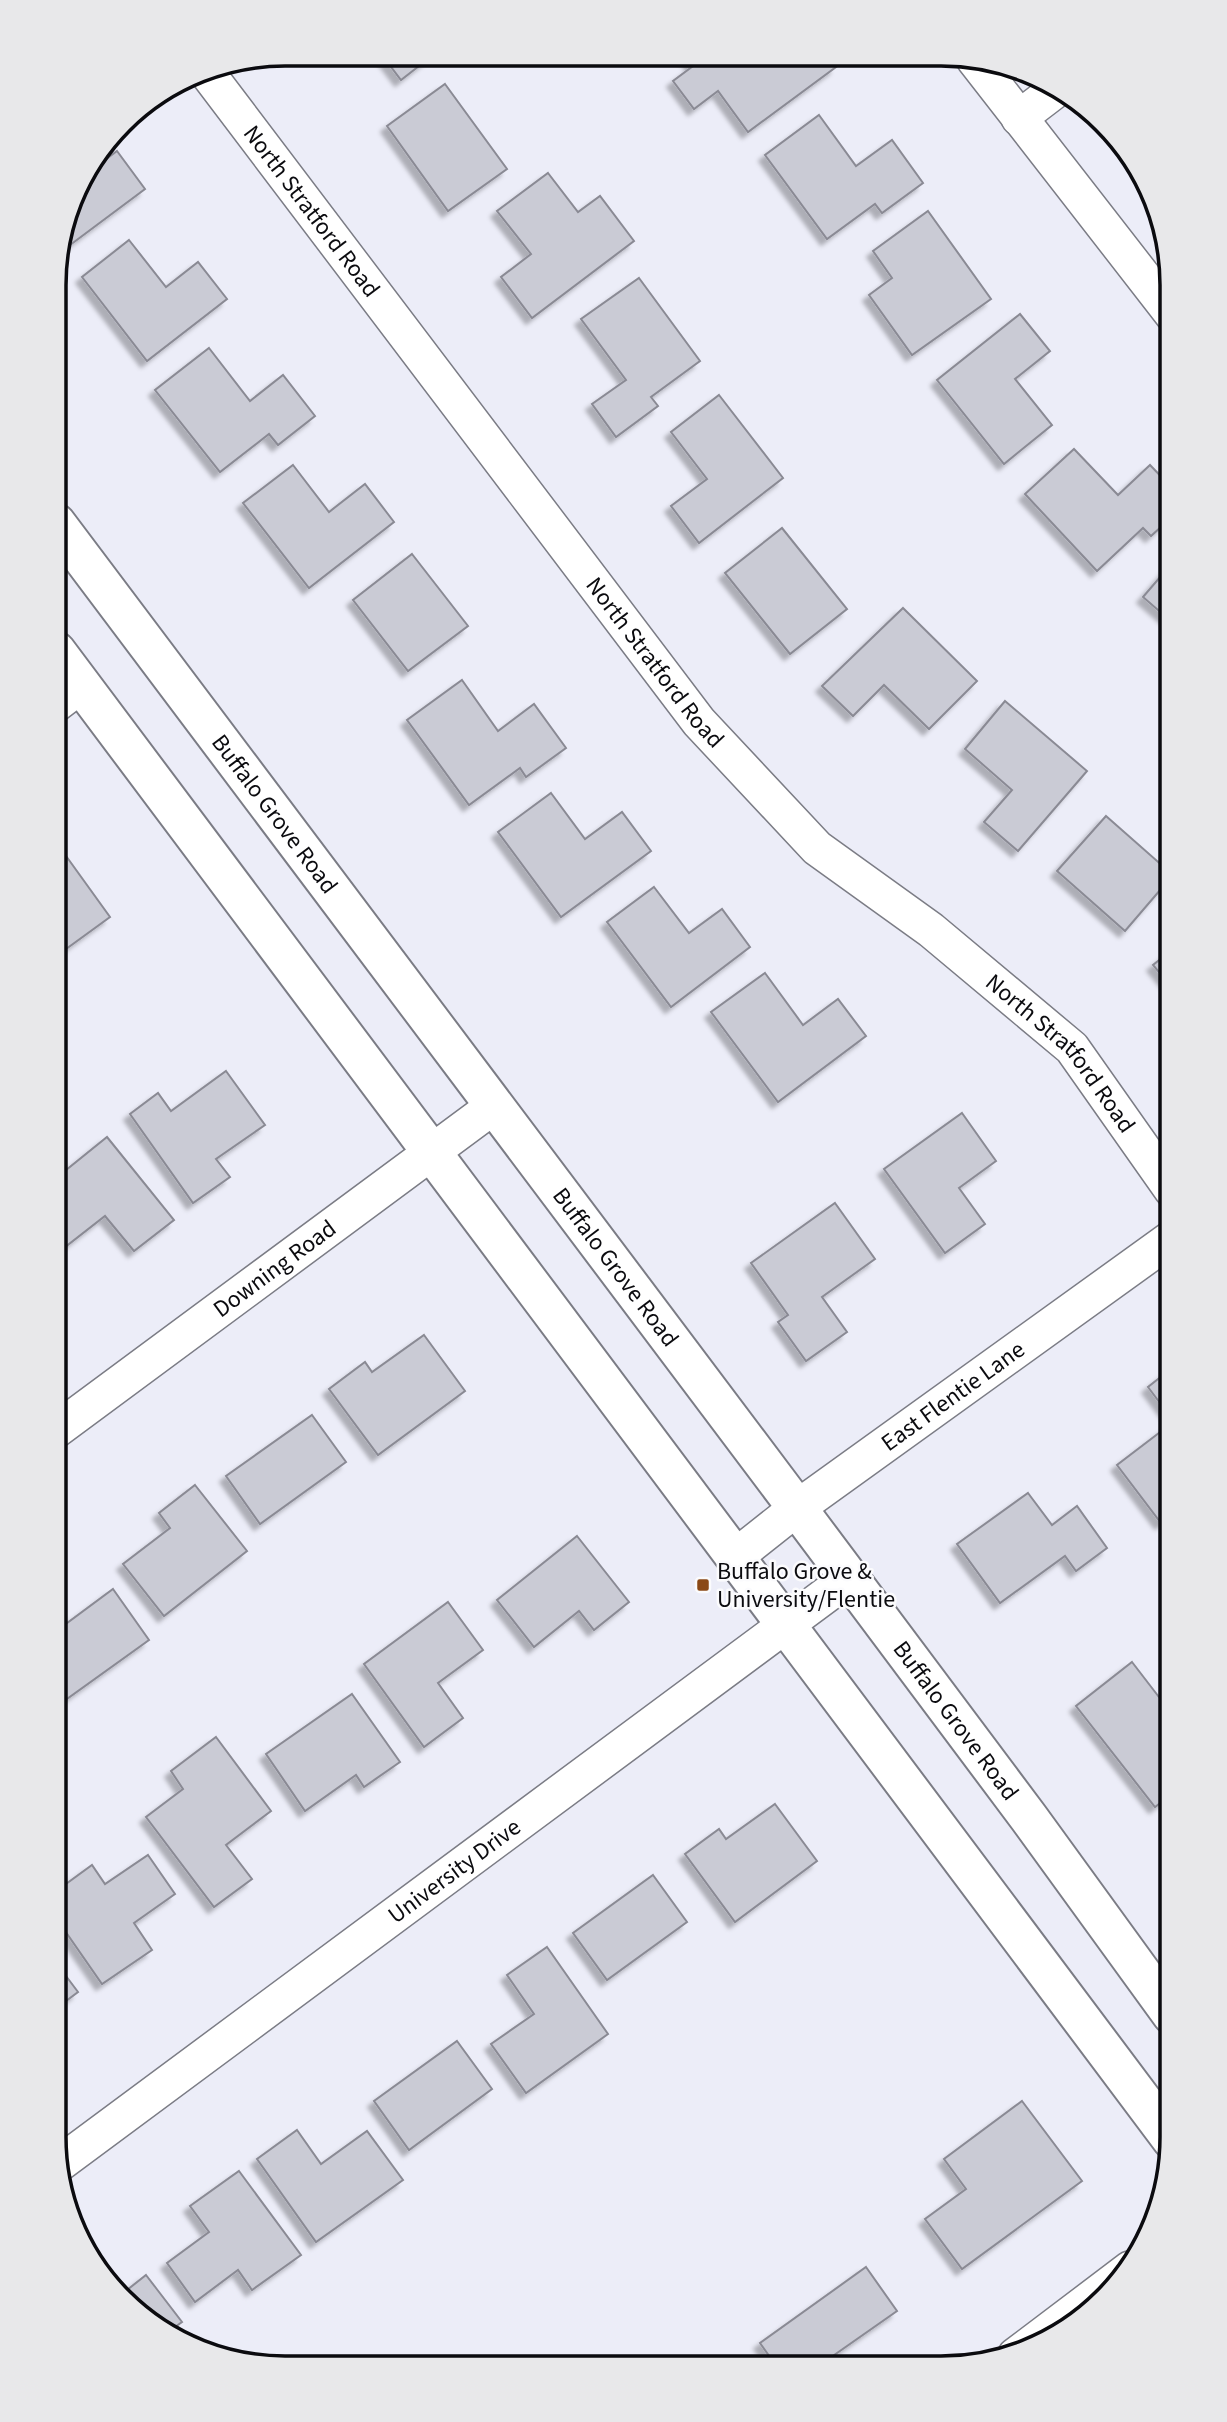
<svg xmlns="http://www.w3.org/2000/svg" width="1227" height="2422" viewBox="0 0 1227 2422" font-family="'Source Sans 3',sans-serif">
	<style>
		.building { fill: #cacbd5; stroke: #8a8a94; stroke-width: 2; filter: url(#shadow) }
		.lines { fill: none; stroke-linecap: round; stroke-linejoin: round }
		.minor-casing { stroke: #7b7c85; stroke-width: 38 }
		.secondary-casing { stroke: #7b7c85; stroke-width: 42 }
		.minor { stroke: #fff; stroke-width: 35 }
		.secondary { stroke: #fff; stroke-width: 38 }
		.poi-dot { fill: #8a4816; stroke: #fbfbfd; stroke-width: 2.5 }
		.labels { text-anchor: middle; stroke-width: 5; stroke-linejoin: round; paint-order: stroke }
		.street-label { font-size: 24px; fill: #0b0b0f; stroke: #fbfbfd }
		.poi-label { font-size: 24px; fill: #0b0b0f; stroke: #fbfbfd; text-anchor: start }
		.rim { fill: none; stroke: #0b0b0f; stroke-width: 3.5 }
	</style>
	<defs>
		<filter id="shadow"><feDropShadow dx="-6" dy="6" stdDeviation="2" flood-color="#0004"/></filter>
	</defs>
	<rect width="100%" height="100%" fill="#ecedf8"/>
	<g class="building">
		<path d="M382,55H433L401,80Z"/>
		<path d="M686,57L829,58L836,67L748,132L718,91L694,109L673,81L693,66Z"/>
		<path d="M445,84L507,169L448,211L387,126Z"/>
		<path d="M819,115L856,166L892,140L923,183L882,213L875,204L827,239L765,155Z"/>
		<path d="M117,151L145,189L58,254L78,183L84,176Z"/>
		<path d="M548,173L578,212L600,196L634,241L532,318L501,277L531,254L497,211Z"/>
		<path d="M928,211L991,299L912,355L869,295L892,278L873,251Z"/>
		<path d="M129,240L166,287L198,262L227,299L147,361L82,277Z"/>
		<path d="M639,278L700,361L651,397L658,406L616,437L592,404L626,380L581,319Z"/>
		<path d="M1020,314L1050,351L1015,379L1052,425L1004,464L937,380Z"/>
		<path d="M209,348L250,401L283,375L315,416L278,445L269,434L220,472L155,390Z"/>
		<path d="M719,395L783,478L699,543L671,506L707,479L671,432Z"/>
		<path d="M1074,449L1118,495L1150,465L1173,489V516L1151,536L1143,528L1097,571L1025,494Z"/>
		<path d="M293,465L329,512L365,484L394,522L309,588L243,503Z"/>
		<path d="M782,528L847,609L790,654L725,573Z"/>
		<path d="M412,554L468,626L408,671L353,600Z"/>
		<path d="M1173,562V623L1143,597Z"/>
		<path d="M903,608L977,681L929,729L884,685L853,716L822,686Z"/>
		<path d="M462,680L498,731L534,704L566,748L526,777L520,768L469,805L407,720Z"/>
		<path d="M1005,701L1087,771L1018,851L984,822L1012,790L965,749Z"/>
		<path d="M551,793L585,839L622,812L651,851L561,917L498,832Z"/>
		<path d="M1106,816L1173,875L1125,931L1057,871Z"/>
		<path d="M56,842L110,917L55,957Z"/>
		<path d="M654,887L689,933L722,909L750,947L671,1007L607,922Z"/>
		<path d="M1173,949V989L1153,965Z"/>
		<path d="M765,973L803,1025L838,999L866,1036L778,1102L711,1012Z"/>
		<path d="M226,1071L265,1125L216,1159L230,1177L193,1203L130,1114L158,1093L171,1111Z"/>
		<path d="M962,1113L996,1161L959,1188L985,1224L945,1253L884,1169Z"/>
		<path d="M107,1137L174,1220L134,1251L105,1216L60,1251L55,1245V1179Z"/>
		<path d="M835,1203L875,1259L822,1297L847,1332L806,1361L778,1322L788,1315L751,1263Z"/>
		<path d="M424,1335L465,1391L378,1455L329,1389L365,1362L372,1372Z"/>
		<path d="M1172,1368V1419L1148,1387Z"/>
		<path d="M312,1415L346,1462L260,1524L226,1476Z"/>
		<path d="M1172,1423V1515L1161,1523L1117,1465Z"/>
		<path d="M195,1485L247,1551L164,1616L123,1564L170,1528L159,1513Z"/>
		<path d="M1028,1493L1052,1525L1077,1506L1107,1548L1076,1571L1065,1556L1000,1603L957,1544Z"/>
		<path d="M577,1536L629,1602L594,1630L579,1611L534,1647L497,1600Z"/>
		<path d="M113,1589L149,1640L64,1701L55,1688V1607L67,1623Z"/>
		<path d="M448,1602L483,1650L438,1683L463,1718L424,1747L364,1664Z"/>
		<path d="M1132,1662L1172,1714V1794L1155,1807L1076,1706Z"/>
		<path d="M352,1694L400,1762L364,1787L356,1775L305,1811L266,1754Z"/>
		<path d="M216,1737L271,1811L226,1845L252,1879L214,1907L146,1817L183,1789L171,1771Z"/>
		<path d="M775,1804L817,1861L735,1922L685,1854L719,1829L726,1839Z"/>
		<path d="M148,1855L175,1894L134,1923L152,1950L102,1984L54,1915L55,1892L92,1865L105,1884Z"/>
		<path d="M653,1875L687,1922L607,1980L573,1933Z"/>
		<path d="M547,1947L608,2034L526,2093L491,2044L534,2014L507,1975Z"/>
		<path d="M54,1960L78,1992L54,2010Z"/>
		<path d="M457,2041L492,2089L409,2150L374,2101Z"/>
		<path d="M1022,2101L1082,2181L962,2269L925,2219L966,2189L944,2159Z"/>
		<path d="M297,2130L321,2164L367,2131L403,2180L316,2242L257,2159Z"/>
		<path d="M239,2171L301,2255L252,2290L238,2270L195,2302L167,2263L209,2232L190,2206Z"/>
		<path d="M866,2267L897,2311L817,2367H777L760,2343Z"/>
		<path d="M146,2275L182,2322L168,2332L133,2311L122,2294Z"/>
	</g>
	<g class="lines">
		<g class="minor-casing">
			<g id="minor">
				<path d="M974,59L1173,315"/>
				<path id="s1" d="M205,70L699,722L817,848L931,930L1072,1048L1172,1190"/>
				<path d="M1019,118L1053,92"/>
				<path d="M56,704L81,685"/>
				<path id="s2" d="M55,1431L494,1106"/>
				<path id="s3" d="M735,1557L797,1508L1172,1238"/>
				<path id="s4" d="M59,2164L849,1578"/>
				<path d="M1015,2356L1130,2269"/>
			</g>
		</g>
		<g class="secondary-casing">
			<g id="secondary">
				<path id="s5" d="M56,523L797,1508L1029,1818L1172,2015"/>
				<path d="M56,651L1172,2140"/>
			</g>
		</g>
		<use href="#minor" class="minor"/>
		<use href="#secondary" class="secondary"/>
	</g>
	<rect class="poi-dot" x="696" y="1578" width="14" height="14" rx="3.5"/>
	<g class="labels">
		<g class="street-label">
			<text dy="8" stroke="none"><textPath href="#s1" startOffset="177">North Stratford Road</textPath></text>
			<text dy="8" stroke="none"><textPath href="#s1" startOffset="744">North Stratford Road</textPath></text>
			<text dy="8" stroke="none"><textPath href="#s5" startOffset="364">Buffalo Grove Road</textPath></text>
			<text dy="8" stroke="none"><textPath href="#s1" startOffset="1311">North Stratford Road</textPath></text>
			<text dy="8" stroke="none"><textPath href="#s5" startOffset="931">Buffalo Grove Road</textPath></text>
			<text dy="8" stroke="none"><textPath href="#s2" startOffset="273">Downing Road</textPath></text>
			<text dy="8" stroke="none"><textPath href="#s3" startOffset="271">East Flentie Lane</textPath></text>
			<text dy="8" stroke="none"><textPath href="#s5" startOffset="1498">Buffalo Grove Road</textPath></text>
			<text dy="8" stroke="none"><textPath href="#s4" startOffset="492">University Drive</textPath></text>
		</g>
		<g class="poi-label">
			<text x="717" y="1579">Buffalo Grove &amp;<tspan x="717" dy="28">University/Flentie</tspan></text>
		</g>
	</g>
	<path d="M0 0H1227V2422H0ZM285 66H941A219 219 0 0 1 1160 285V2137A219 219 0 0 1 941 2356H285A219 219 0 0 1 66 2137V285A219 219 0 0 1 285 66Z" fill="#e8e8ea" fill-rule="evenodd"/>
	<path class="rim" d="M285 66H941A219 219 0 0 1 1160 285V2137A219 219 0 0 1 941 2356H285A219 219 0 0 1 66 2137V285A219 219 0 0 1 285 66Z"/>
</svg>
